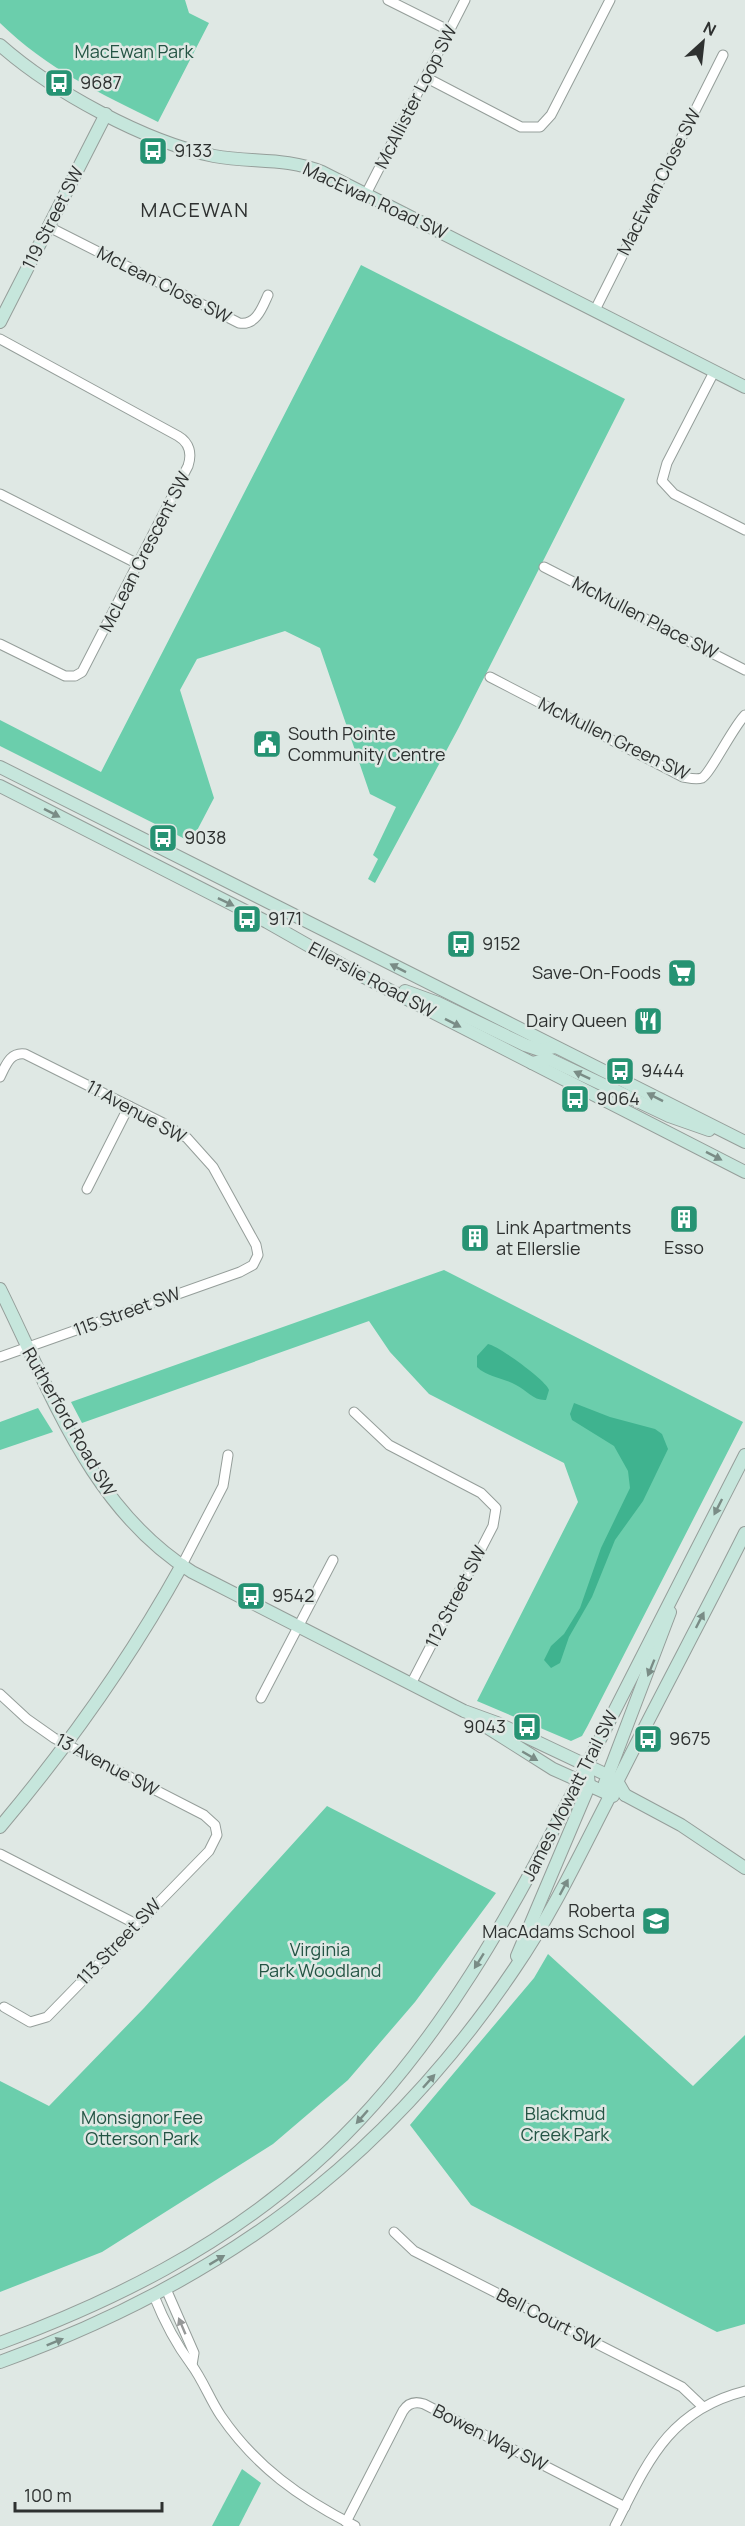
<svg xmlns="http://www.w3.org/2000/svg" width="745" height="2526" viewBox="0 0 745 2526" font-family="Manrope,sans-serif">
	<style>
		.green { fill: #6bceac }
		.water { fill: #3fb38f }
		.lines { fill: none; stroke-linecap: round; stroke-linejoin: round }
		.street-casing { stroke: #959e9a; stroke-width: 11 }
		.secondary-casing { stroke: #959e9a; stroke-width: 14 }
		.street { stroke: #fff; stroke-width: 9 }
		.secondary { stroke: #c6e6dc; stroke-width: 12 }
		.oneway { fill: #7a8c86 }
		.oneway2 { fill: #969898 }
		.labels { text-anchor: middle; stroke-width: 5; stroke-linejoin: round; paint-order: stroke }
		.park-label { font-size: 18px; fill: #245444; stroke: #dfe8e4 }
		.poi-label { font-size: 18px; fill: #2e3130; stroke: #dfe8e4; text-anchor: start }
		.street-label { font-size: 18px; fill: #2e3130; stroke: #dfe8e4 }
		.neighbourhood-label { font-size: 20px; letter-spacing: 1.5px; fill: #2e3130; stroke: #dfe8e4 }
	</style>
	<rect width="100%" height="100%" fill="#dfe8e4"/>
	<g class="green">
		<path d="M0,0H185L189,13L209,23L158,122C100,93 47,69 0,23Z"/>
		<path d="M361,265L625,399L458,729L375,883L368,879L378,859L373,855L396,807L370,794L320,648L285,631L197,659L180,690L214,798L191,842L0,746V720L101,772Z"/>
		<path d="M444,1270L743,1422L587,1727L582,1736L571,1741L477,1701L578,1502L564,1463L429,1394L390,1352L369,1321L82,1423L71,1402Z"/>
		<path d="M38,1408L53,1432L0,1450V1422Z"/>
		<path d="M327,1806L496,1893L415,2002L348,2080L273,2144L102,2252L0,2292V2081L49,2106L144,2008Z"/>
		<path d="M548,1954L693,2086L745,2035V2324L717,2332L471,2205L410,2125L534,1978Z"/>
		<path d="M242,2469L261,2483L239,2526H212Z"/>
	</g>
	<g class="water">
		<path d="M488,1344C499,1346 547,1381 549,1390L546,1400C534,1401 526,1390 516,1385C504,1378 487,1377 477,1367V1356Z"/>
		<path d="M574,1403L610,1417L655,1429L662,1434L668,1449L643,1501L615,1540L592,1597L569,1637L560,1663L551,1668L544,1660L551,1646L564,1634L580,1608L601,1548L630,1488L628,1471L614,1446L572,1420L570,1414Z"/>
	</g>
	<g class="lines">
		<g class="street-casing">
			<g id="street">
				<path d="M388,0L450,31"/>
				<path d="M427,78L521,127H540L551,115L610,0"/>
				<path d="M366,194L465,0"/>
				<path d="M49,227L239,323C256,326 262,308 268,295"/>
				<path d="M595,310L723,55"/>
				<path d="M0,339L178,436C190,443 192,454 188,466L82,672L75,676H65L0,644"/>
				<path d="M714,372L667,463L662,481L674,494L745,530"/>
				<path d="M0,494L138,564"/>
				<path d="M544,567L745,670"/>
				<path d="M490,677L683,777C689,778 696,780 702,778C710,774 733,727 745,715"/>
				<path d="M0,1077C6,1065 10,1052 25,1054L163,1123L187,1138L213,1167L256,1245L258,1255L253,1265L240,1272L0,1357"/>
				<path d="M87,1189L129,1106"/>
				<path d="M354,1412L389,1445L481,1493L496,1508L493,1526L411,1684"/>
				<path d="M182,1565L223,1486L228,1455"/>
				<path d="M0,1694L27,1719L54,1738L204,1815L215,1825L217,1835L209,1851L47,2017L30,2022L4,2007"/>
				<path d="M261,1698L333,1560"/>
				<path d="M0,1854L136,1924"/>
				<path d="M394,2232L414,2251L682,2387L702,2406"/>
				<path d="M166,2289L194,2353L192,2365"/>
				<path d="M154,2296C164,2321 176,2344 191,2364C203,2380 210,2400 221,2416C256,2467 300,2498 355,2526"/>
				<path d="M346,2522L403,2411C408,2403 415,2401 424,2404L625,2507"/>
				<path d="M615,2526C648,2461 669,2410 745,2391"/>
			</g>
		</g>
		<g class="secondary-casing">
			<g id="secondary">
				<path d="M0,45C52,91 145,142 214,156C251,163 286,157 322,172L745,387"/>
				<path d="M0,322L106,114"/>
				<path d="M0,767L745,1142"/>
				<path d="M0,786L267,922L362,976L745,1172"/>
				<path d="M405,991L438,1003L525,1045L540,1050L555,1047"/>
				<path d="M532,1063L549,1059L669,1116L709,1130"/>
				<path d="M0,1289C51,1392 90,1508 192,1572L464,1711L497,1723L607,1775L617,1781L625,1795"/>
				<path d="M477,1721L553,1769L613,1796"/>
				<path d="M625,1795L681,1825L745,1868"/>
				<path d="M610,1796L605,1783L670,1612"/>
				<path d="M0,1827C69,1745 130,1659 182,1565"/>
				<path d="M517,1956L589,1786L587,1765"/>
				<path d="M0,2343C114,2301 221,2247 312,2166C438,2055 517,1902 592,1755C642,1655 694,1555 745,1455"/>
				<path d="M0,2362C219,2283 384,2163 515,1968C552,1914 580,1854 610,1796C654,1707 701,1621 745,1533"/>
			</g>
		</g>
		<use href="#street" class="street"/>
		<use href="#secondary" class="secondary"/>
	</g>
	<defs><path id="oneway-solid" d="M-6-.8H1V-3.2L6.5 0L1 3.2V.8H-6Z" transform="scale(1.5)"/></defs>
	<g class="oneway">
		<use href="#oneway-solid" transform="translate(52 813) rotate(27)"/>
		<use href="#oneway-solid" transform="translate(226 902) rotate(26)"/>
		<use href="#oneway-solid" transform="translate(398 968) rotate(-153)"/>
		<use href="#oneway-solid" transform="translate(453 1023) rotate(27)"/>
		<use href="#oneway-solid" transform="translate(582 1075) rotate(-155)"/>
		<use href="#oneway-solid" transform="translate(655 1097) rotate(-153)"/>
		<use href="#oneway-solid" transform="translate(714 1156) rotate(27)"/>
		<use href="#oneway-solid" transform="translate(718 1507) rotate(117)"/>
		<use href="#oneway-solid" transform="translate(700 1620) rotate(-63)"/>
		<use href="#oneway-solid" transform="translate(651 1668) rotate(112)"/>
		<use href="#oneway-solid" transform="translate(530 1756) rotate(30)"/>
		<use href="#oneway-solid" transform="translate(564 1887) rotate(-62)"/>
		<use href="#oneway-solid" transform="translate(479 1961) rotate(122)"/>
		<use href="#oneway-solid" transform="translate(429 2081) rotate(-48)"/>
		<use href="#oneway-solid" transform="translate(362 2117) rotate(131)"/>
		<use href="#oneway-solid" transform="translate(217 2260) rotate(-31)"/>
		<use href="#oneway-solid" transform="translate(55 2342) rotate(-22)"/>
	</g>
	<use class="oneway2" href="#oneway-solid" transform="translate(182 2326) rotate(-113)"/>
	<defs>
		<g id="bus-square" transform="scale(1.5)"><rect x="-9" y="-9" width="18" height="18" rx="4" fill="#269373" stroke="#dfe8e4"/><path d="M-5-6H5V4H4V6H2V4H-2V6H-4V4H-5ZM-3.5-4V0h7V-4ZM-3.5 1.2v1.5H-2V1.2ZM2 1.2v1.5H3.5V1.2Z" fill="#fff"/></g>
		<g id="civic-square" transform="scale(1.5)"><rect x="-9" y="-9" width="18" height="18" rx="4" fill="#269373" stroke="#dfe8e4"/><path d="M-.6-6.5H3V-4.5H.6V-3L4-1V1h2V6H-6V1h2V-1L-.6-3ZM-1.2 2.5V6h2.4V2.5Z" fill="#fff"/></g>
		<g id="supermarket-square" transform="scale(1.5)"><rect x="-9" y="-9" width="18" height="18" rx="4" fill="#269373" stroke="#dfe8e4"/><path d="M-6-5.5h2.5l.6 2H6L4.5 2H-2.5L-4.4-4H-6ZM-1.5 3.2a1.3 1.3 0 1 0 .1 0ZM3 3.2a1.3 1.3 0 1 0 .1 0Z" fill="#fff"/></g>
		<g id="restaurant-square" transform="scale(1.5)"><rect x="-9" y="-9" width="18" height="18" rx="4" fill="#269373" stroke="#dfe8e4"/><path d="M-5-6h1v4h1v-4h1v4h1v-4h1v5L-1.5 .5V6h-2V.5L-5-1ZM5-6V6H3V1.5H1.5Q1.5-4 5-6Z" fill="#fff"/></g>
		<g id="building-square" transform="scale(1.5)"><rect x="-9" y="-9" width="18" height="18" rx="4" fill="#269373" stroke="#dfe8e4"/><path d="M-4-6H4V6H1V3H-1V6H-4ZM-2.5-4.3h1.7v1.8h-1.7ZM.8-4.3h1.7v1.8H.8ZM-2.5-1h1.7V.8h-1.7ZM.8-1h1.7V.8H.8Z" fill="#fff"/></g>
		<g id="school-square" transform="scale(1.5)"><rect x="-9" y="-9" width="18" height="18" rx="4" fill="#269373" stroke="#dfe8e4"/><path d="M0-5L7-2L0 1L-7-2ZM-4 1L0 2.5L4 1V4Q0 6-4 4Z" fill="#fff"/></g>
	</defs>
	<g fill-rule="evenodd">
		<use href="#bus-square" x="59" y="83"/>
		<use href="#bus-square" x="153" y="151"/>
		<use href="#civic-square" x="267" y="744"/>
		<use href="#bus-square" x="163" y="838"/>
		<use href="#bus-square" x="247" y="919"/>
		<use href="#bus-square" x="461" y="944"/>
		<use href="#supermarket-square" x="682" y="973"/>
		<use href="#restaurant-square" x="648" y="1021"/>
		<use href="#bus-square" x="620" y="1071"/>
		<use href="#bus-square" x="575" y="1099"/>
		<use href="#building-square" x="684" y="1219"/>
		<use href="#building-square" x="475" y="1238"/>
		<use href="#bus-square" x="251" y="1596"/>
		<use href="#bus-square" x="527" y="1727"/>
		<use href="#bus-square" x="648" y="1739"/>
		<use href="#school-square" x="656" y="1921"/>
	</g>
	<g class="labels">
		<g class="park-label">
			<text x="134" y="58">MacEwan Park</text>
			<text x="320" y="1956">Virginia<tspan x="320" dy="21">Park Woodland</tspan></text>
			<text x="565" y="2120">Blackmud<tspan x="565" dy="21">Creek Park</tspan></text>
			<text x="142" y="2124">Monsignor Fee<tspan x="142" dy="21">Otterson Park</tspan></text>
		</g>
		<g class="poi-label">
			<text x="80" y="89">9687</text>
			<text x="174" y="157">9133</text>
			<text x="288" y="740">South Pointe<tspan x="288" dy="21">Community Centre</tspan></text>
			<text x="184" y="844">9038</text>
			<text x="268" y="925">9171</text>
			<text x="482" y="950">9152</text>
			<text x="661" y="979" text-anchor="end">Save-On-Foods</text>
			<text x="627" y="1027" text-anchor="end">Dairy Queen</text>
			<text x="641" y="1077">9444</text>
			<text x="596" y="1105">9064</text>
			<text x="496" y="1234">Link Apartments<tspan x="496" dy="21">at Ellerslie</tspan></text>
			<text x="684" y="1254" text-anchor="middle">Esso</text>
			<text x="272" y="1602">9542</text>
			<text x="506" y="1733" text-anchor="end">9043</text>
			<text x="669" y="1745">9675</text>
			<text x="635" y="1917" text-anchor="end">Roberta<tspan x="635" dy="21">MacAdams School</tspan></text>
		</g>
		<g class="street-label">
			<text transform="translate(416 97) rotate(-63)" y="6">McAllister Loop SW</text>
			<text transform="translate(659 182) rotate(-63)" y="6">MacEwan Close SW</text>
			<text transform="translate(375 201) rotate(25)" y="6">MacEwan Road SW</text>
			<text transform="translate(53 218) rotate(-63)" y="6">119 Street SW</text>
			<text transform="translate(164 285) rotate(27)" y="6">McLean Close SW</text>
			<text transform="translate(145 552) rotate(-63)" y="6">McLean Crescent SW</text>
			<text transform="translate(645 618) rotate(27)" y="6">McMullen Place SW</text>
			<text transform="translate(614 739) rotate(26)" y="6">McMullen Green SW</text>
			<text transform="translate(372 980) rotate(28)" y="6">Ellerslie Road SW</text>
			<text transform="translate(136 1112) rotate(29)" y="6">11 Avenue SW</text>
			<text transform="translate(127 1312) rotate(-20)" y="6">115 Street SW</text>
			<text transform="translate(69 1422) rotate(60)" y="6">Rutherford Road SW</text>
			<text transform="translate(456 1597) rotate(-63)" y="6">112 Street SW</text>
			<text transform="translate(107 1765) rotate(28)" y="6">13 Avenue SW</text>
			<text transform="translate(570 1796) rotate(-63)" y="6">James Mowatt Trail SW</text>
			<text transform="translate(119 1942) rotate(-46)" y="6">113 Street SW</text>
			<text transform="translate(548 2319) rotate(27)" y="6">Bell Court SW</text>
			<text transform="translate(490 2438) rotate(27)" y="6">Bowen Way SW</text>
		</g>
		<g class="neighbourhood-label">
			<text x="195" y="217">MACEWAN</text>
		</g>
	</g>
	<g transform="translate(703 42) rotate(27)" stroke="#dfe8e4" stroke-width="4.5" paint-order="stroke">
	<path d="M0-4.5L10 22L0 15L-10 22Z" fill="#2e3130"/>
	<text y="-9" font-size="16" font-weight="bold" text-anchor="middle" fill="#2e3130">N</text>
	</g>
	<path d="M15 2502v9h147v-9" fill="none" stroke="#2e3130" stroke-width="3"/>
	<text x="24" y="2502" font-size="18" fill="#2e3130" stroke="#dfe8e4" stroke-width="4.5" paint-order="stroke">100 m</text>
</svg>
